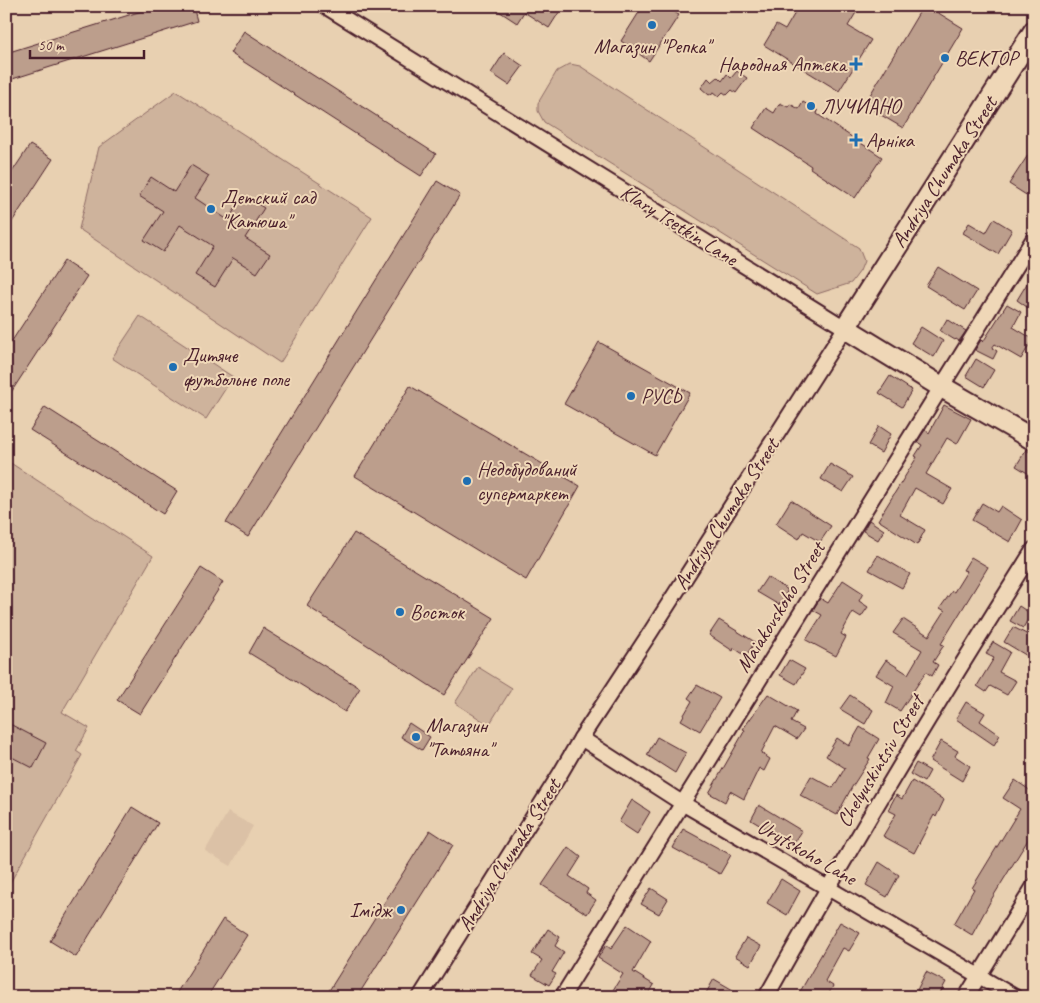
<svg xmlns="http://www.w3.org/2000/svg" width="1040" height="1003" viewBox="0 0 1040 1003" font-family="Caveat,sans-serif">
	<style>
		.built { fill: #dbc1a6 }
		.green { fill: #ceb39c; stroke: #8c6964 }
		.building { fill: #bc9e8c; stroke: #4a1f2b }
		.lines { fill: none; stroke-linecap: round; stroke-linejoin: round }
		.street-casing { stroke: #4a1f2b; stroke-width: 18 }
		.secondary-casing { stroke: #4a1f2b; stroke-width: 24 }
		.street { stroke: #efd7b7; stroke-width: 14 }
		.secondary { stroke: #efd7b7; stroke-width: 20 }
		.poi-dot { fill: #1f6fb2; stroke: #efd7b7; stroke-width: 2 }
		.labels { text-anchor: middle; stroke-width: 4; stroke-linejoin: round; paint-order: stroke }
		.poi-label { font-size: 21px; fill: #4a1f2b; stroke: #efd7b7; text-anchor: start }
		.street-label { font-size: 21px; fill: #4a1f2b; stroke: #efd7b7 }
	</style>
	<rect width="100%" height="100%" fill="#e8d0b1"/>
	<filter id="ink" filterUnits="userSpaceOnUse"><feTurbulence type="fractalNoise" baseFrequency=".02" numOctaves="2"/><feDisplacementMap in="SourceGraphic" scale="10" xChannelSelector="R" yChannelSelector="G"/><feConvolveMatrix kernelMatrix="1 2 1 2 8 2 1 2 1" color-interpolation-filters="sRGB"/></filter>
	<g filter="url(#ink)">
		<path class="built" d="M228,812L253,826L231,866L205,851Z"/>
		<g class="green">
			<path d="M570,64L580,66L859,248L864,261L860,271L851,283L817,294L544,122L538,111V103L557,71Z"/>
			<path d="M176,91L372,217L280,363L79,229L99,147Z"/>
			<path d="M140,316L233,377L206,419L112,358Z"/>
			<path d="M6,460L153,556L62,712L89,728L76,751L82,755L6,890Z"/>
			<path d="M478,667L512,688L489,725L455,703Z"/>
		</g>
		<g class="building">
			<path d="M158,6H193L197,21L6,81V53Z"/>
			<path d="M491,6H563L549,28L524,12L517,23Z"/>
			<path d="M643,6H664L679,15L649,61L621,41Z"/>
			<path d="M799,6H860L848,26L871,40L839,91L764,45L776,25L785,30Z"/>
			<path d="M923,6H927L963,28L903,128L864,105Z"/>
			<path d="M244,31L436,154L421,176L230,53Z"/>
			<path d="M504,53L523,66L509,85L491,73Z"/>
			<path d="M737,71L747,78L736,93L732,90L727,95L723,92L719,96L714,92L709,95L701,88L708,78L712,82L718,77L722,81L727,74L731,78Z"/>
			<path d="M803,102L818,111L817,114L882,157L855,198L810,168L811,166L753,128L766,108L774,113L780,103L788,107L790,104L799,109Z"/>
			<path d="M30,145L53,159L6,231V181Z"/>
			<path d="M1034,146V166L1028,176L1034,181V200L1009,184Z"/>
			<path d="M191,165L209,176L195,198L228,220L244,195L264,208L245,238L270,254L257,273L233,258L215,287L195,275L213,246L180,225L163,252L144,240L163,211L139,196L151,177L174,192Z"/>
			<path d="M437,181L460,195L248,537L226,523Z"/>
			<path d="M994,219L1012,230L998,254L963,233L969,223L986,233Z"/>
			<path d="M64,261L87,276L6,400V350Z"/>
			<path d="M938,267L977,291L965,310L926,286Z"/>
			<path d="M1034,272V312L1017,300Z"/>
			<path d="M1007,304L1021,312L1013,327L1033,339L1021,359L995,344L992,348L997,351L993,359L975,350L981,340L983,342Z"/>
			<path d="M947,319L966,331L959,341L956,339L955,340L940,331Z"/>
			<path d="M921,327L943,341L934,357L911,343Z"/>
			<path d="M599,342L690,393L655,455L564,404Z"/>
			<path d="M976,359L994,370L984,387L966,376Z"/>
			<path d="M890,376L912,390L902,407L879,393Z"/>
			<path d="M410,386L580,486L526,580L355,476Z"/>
			<path d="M944,405L971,419L957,444L947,438L926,474L952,489L943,504L915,488L900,515L925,530L917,545L878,520L917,457L915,456L922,445L917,442L925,430L929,433Z"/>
			<path d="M45,407L177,491L163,514L30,430Z"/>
			<path d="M879,426L891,434L881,453L868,445Z"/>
			<path d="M1026,450L1034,455V477L1016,466Z"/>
			<path d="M830,464L853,477L843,492L821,479Z"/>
			<path d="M791,500L831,526L820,542L803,532L799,539L776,524Z"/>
			<path d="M982,503L997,512L1001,506L1022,520L1010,542L972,520Z"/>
			<path d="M869,520L884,530L878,540L863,531Z"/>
			<path d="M354,533L494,618L444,695L307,606Z"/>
			<path d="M878,555L910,574L902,588L869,570Z"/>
			<path d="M971,557L988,567L941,644L944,645L933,662L938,665L932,676L926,672L900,711L886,703L894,686L876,675L886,660L908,674L922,650L893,633L903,619L929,636L945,611L940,608L952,591L954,592L967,571L963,570Z"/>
			<path d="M201,568L223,582L140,714L117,700Z"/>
			<path d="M767,577L788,590L779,605L757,592Z"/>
			<path d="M843,580L863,593L859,601L868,607L861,617L853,612L841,634L846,637L836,656L806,640L822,615L813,610L820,598L828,603Z"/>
			<path d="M1019,606L1031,614L1023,628L1010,621Z"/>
			<path d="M719,620L755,642L746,656L734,648L733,651L709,635Z"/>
			<path d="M1013,627L1034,638V660L1004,642Z"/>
			<path d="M263,628L360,688L345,712L249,653Z"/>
			<path d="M993,642L1010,652L999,672L1016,681L1007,695L990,686L986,692L977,686L994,658L986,654Z"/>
			<path d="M789,660L805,669L796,684L780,675Z"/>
			<path d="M697,685L720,698L700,731L681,720L692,701L688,698Z"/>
			<path d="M768,694L797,711L791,722L804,729L797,739L775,726L761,753L770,759L764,771L759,768L744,799L730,791L725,802L709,793L732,753L745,730L743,729Z"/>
			<path d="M850,695L873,710L865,724L840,709Z"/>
			<path d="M966,702L985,713L980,721L1000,735L994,745L956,719Z"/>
			<path d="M6,722L46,743L33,768L6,754Z"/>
			<path d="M409,723L430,737L422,750L401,737Z"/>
			<path d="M860,727L879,739L868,758L870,759L852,787L837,815L800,795L811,776L833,788L845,768L826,756L837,738L849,746Z"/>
			<path d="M657,737L686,753L675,773L647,755Z"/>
			<path d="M941,741L958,751L955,756L970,766L962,781L930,761Z"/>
			<path d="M916,763L930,771L924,782L910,774Z"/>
			<path d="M1015,780L1034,793V830L991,900L972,935L954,924L974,889L972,888L1020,809L1003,798Z"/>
			<path d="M912,781L944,800L936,817L934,815L914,853L883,836L896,814L888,810L896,795L902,799Z"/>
			<path d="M632,800L650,812L637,834L619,822Z"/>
			<path d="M759,805L802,831L793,845L751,820Z"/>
			<path d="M132,807L158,823L76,957L50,941Z"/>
			<path d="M683,829L731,855L720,874L673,848Z"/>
			<path d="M430,830L453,845L357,997H325Z"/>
			<path d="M568,847L581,857L569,876L588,889L586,893L596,900L587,914L542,885Z"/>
			<path d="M879,862L899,875L887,897L866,885Z"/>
			<path d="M781,879L800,891L787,915L767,903Z"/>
			<path d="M651,888L668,899L659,914L641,904Z"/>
			<path d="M223,919L247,935L207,997H174Z"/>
			<path d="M840,922L860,933L849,951L843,948L825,981L833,986L827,997H797Z"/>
			<path d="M627,925L651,941L633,972L654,985L647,997H625L613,990L623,974L598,958L606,945L611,949Z"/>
			<path d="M548,929L560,937L555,946L564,952L552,972L556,974L549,985L532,975L542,960L532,954Z"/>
			<path d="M746,938L761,946L750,965L735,956Z"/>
			<path d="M926,972L946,982L938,997H930L917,990Z"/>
			<path d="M714,979L745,997H714L706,993Z"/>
		</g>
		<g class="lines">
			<g class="street-casing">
				<g id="street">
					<path d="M325,6L845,328L650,633L581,738L560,774L420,997"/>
					<path d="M581,738L682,803L1015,997"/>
					<path d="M562,997L1034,238"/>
					<path d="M766,997C851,845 941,696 1034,549"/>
					<path d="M966,997L1034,886"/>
				</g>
			</g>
			<g class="secondary-casing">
				<path id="secondary" d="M1034,31L845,328L940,386L1034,440"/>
			</g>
			<use href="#street" class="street"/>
			<use href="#secondary" class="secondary"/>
		</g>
	</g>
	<g class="poi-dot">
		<circle cx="652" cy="25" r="5"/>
		<circle cx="945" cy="58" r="5"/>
		<path d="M853.5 56.5h5v5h5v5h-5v5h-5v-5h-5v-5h5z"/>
		<circle cx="811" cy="106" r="5"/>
		<path d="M853.5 132.5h5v5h5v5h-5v5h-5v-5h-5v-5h5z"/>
		<circle cx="211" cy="209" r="5"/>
		<circle cx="173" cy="367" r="5"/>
		<circle cx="631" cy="396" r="5"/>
		<circle cx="467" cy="481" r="5"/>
		<circle cx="400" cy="612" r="5"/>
		<circle cx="416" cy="737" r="5"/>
		<circle cx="401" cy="910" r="5"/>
	</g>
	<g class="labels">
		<g class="poi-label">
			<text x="652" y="53" text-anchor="middle">Магазин "Репка"</text>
			<text x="955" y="65">ВЕКТОР</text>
			<text x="846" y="71" text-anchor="end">Народная Аптека</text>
			<text x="821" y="113">ЛУЧИАНО</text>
			<text x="866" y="147">Арніка</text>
			<text x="221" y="204">Детский сад<tspan x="221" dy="24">"Катюша"</tspan></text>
			<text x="183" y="362">Дитяче<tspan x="183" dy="24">футбольне поле</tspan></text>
			<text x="641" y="403">РУСЬ</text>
			<text x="477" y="476">Недобудований<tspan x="477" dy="24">супермаркет</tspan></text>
			<text x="410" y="619">Восток</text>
			<text x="426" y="732">Магазин<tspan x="426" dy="24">"Татьяна"</tspan></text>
			<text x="391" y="917" text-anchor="end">Імідж</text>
		</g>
		<g class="street-label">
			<text transform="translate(944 172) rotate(-57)" y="7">Andriya Chumaka Street</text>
			<text transform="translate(679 225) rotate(32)" y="7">Klary Tsetkin Lane</text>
			<text transform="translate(726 514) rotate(-57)" y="7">Andriya Chumaka Street</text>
			<text transform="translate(780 607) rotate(-58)" y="7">Maiakovskoho Street</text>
			<text transform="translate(880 761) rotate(-59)" y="7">Chelyuskintsiv Street</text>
			<text transform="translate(807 852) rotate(30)" y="7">Urytskoho Lane</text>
			<text transform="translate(509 855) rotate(-58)" y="7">Andriya Chumaka Street</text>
		</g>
	</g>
	<rect width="1040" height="1003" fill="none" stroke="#efd7b7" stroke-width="25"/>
	<rect x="12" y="12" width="1015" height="978" fill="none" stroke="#4a1f2b" stroke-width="2" filter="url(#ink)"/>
	<path d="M30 50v8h114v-8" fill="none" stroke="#4a1f2b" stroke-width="2.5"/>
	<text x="38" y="50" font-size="15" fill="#4a1f2b" stroke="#efd7b7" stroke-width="4" paint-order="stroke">50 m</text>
</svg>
